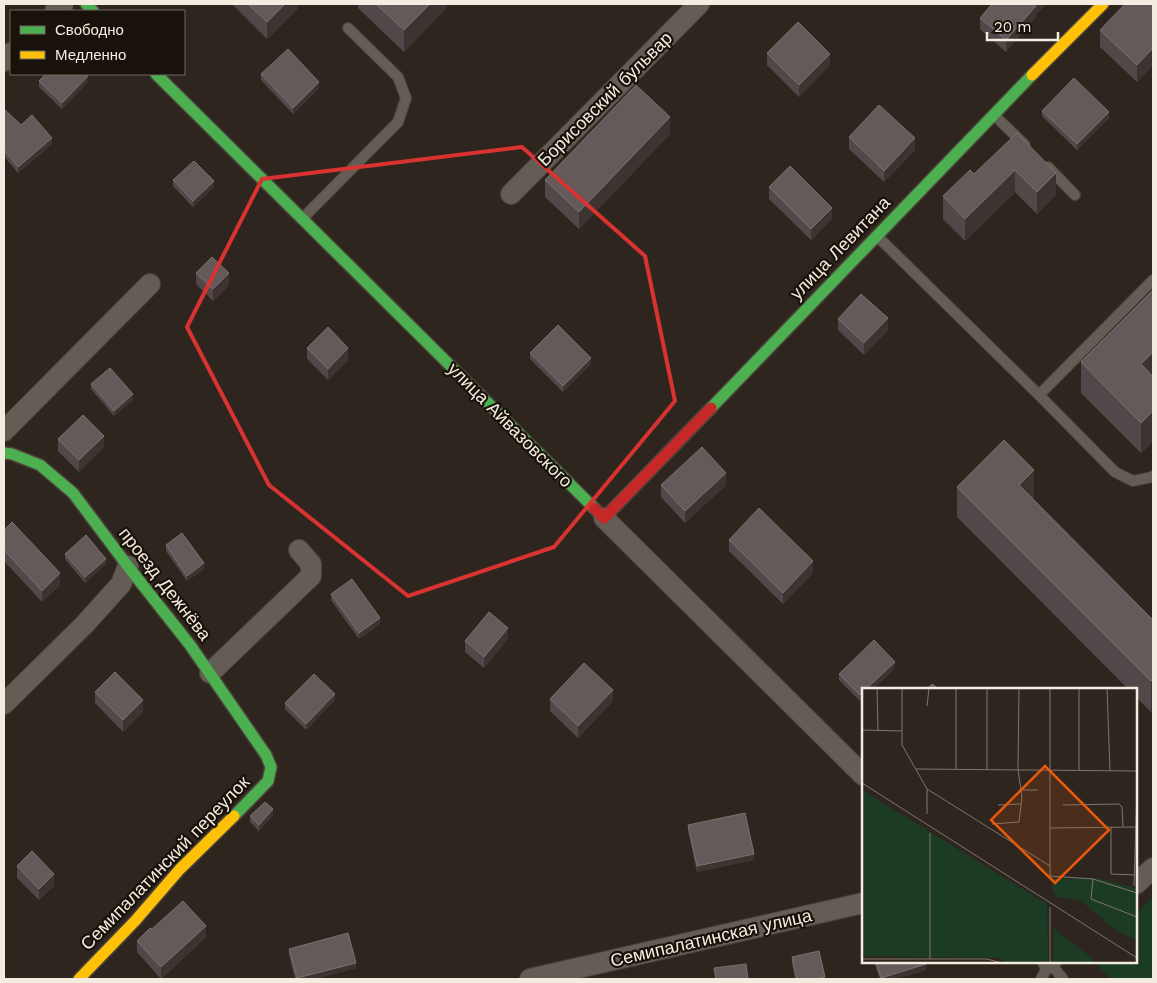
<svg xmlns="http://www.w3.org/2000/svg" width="1157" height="983" viewBox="0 0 1157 983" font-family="'Work Sans',sans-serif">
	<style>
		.green { fill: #1c3b25 }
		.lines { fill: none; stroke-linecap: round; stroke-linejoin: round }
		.lane-casing { stroke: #4b433c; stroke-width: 12 }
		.street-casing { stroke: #4b433c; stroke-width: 22 }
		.fast-casing { stroke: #4b433c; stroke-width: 14 }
		.slow-casing { stroke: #4b433c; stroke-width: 14 }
		.jam-casing { stroke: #4b433c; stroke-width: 14 }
		.lane { stroke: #645d55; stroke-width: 10 }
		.street { stroke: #645d55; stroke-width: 20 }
		.fast { stroke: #4caf50; stroke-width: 11 }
		.slow { stroke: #ffc107; stroke-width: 11 }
		.jam { stroke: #c62828; stroke-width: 11 }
		.wall { fill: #534849 }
		.shaded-wall { fill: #3d3331 }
		.building { fill: #655a5a; stroke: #7b716f }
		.marked { fill: none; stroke: #d83231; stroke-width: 4; stroke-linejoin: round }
		.labels { text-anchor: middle; stroke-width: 4.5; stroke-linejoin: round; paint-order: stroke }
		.street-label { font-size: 18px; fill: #f5ece1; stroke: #18120a }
		.inset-road { fill: none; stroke: #7e756c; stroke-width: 1 }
		.view { fill: #e8590c; fill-opacity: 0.15; stroke: #e8590c; stroke-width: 2.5 }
		.inset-edge { fill: none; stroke: #f5ece1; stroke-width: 2.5 }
	</style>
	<rect width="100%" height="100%" fill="#2e261e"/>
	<path class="green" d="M1153,896V979H1110L1095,962H1136V914Z"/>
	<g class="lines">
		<g class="lane-casing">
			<g id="lane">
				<path d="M994,115L1025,145"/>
				<path d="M1048,167L1075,195"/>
				<path d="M303,218L398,122L406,98L398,77L348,28"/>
				<path d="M877,236L1039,395L1115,472L1133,481L1152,477L1153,476"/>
				<path d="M1039,395L1153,280"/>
				<path d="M1041,979L1050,963L1063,979"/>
			</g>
		</g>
		<g class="street-casing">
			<g id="street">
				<path d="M55,11L63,4"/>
				<path d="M4,61L11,53"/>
				<path d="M511,194L699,4"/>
				<path d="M4,431L150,284"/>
				<path d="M604,518L863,775"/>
				<path d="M210,673L311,576V564L299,550"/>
				<path d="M4,704L85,624L121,584L128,566"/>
				<path d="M1136,884L1153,868"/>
				<path d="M1048,962L1050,963L1051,962"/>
				<path d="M530,979L863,903"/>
			</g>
		</g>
		<g class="fast-casing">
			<g id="fast">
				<path d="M86,4L93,11"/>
				<path d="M156,74L594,508"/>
				<path d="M711,408L1032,75"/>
				<path d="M4,453L12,454L40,465L73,493L130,569L190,645L266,755L271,767L268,781L234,816"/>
			</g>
		</g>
		<g class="slow-casing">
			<g id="slow">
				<path d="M1032,75L1103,4"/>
				<path d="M79,979L135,921L180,869L234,816"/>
			</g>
		</g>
		<g class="jam-casing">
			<path id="jam" d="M594,508L604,518L711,408"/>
		</g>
		<use href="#lane" class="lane"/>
		<use href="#street" class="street"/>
		<use href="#fast" class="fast"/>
		<use href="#slow" class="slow"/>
		<use href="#jam" class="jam"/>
	</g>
	<g class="wall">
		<path d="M232,4H298V8L267,39Z"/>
		<path d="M358,4H447V7L404,52L358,8Z"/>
		<path d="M992,4H1046L1036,14V17L1006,52L980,29V18Z"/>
		<path d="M1153,4V65L1137,82L1100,47V30Z"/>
		<path d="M767,53L830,65L799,97L767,65Z"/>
		<path d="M261,74L319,88L293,114L261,80Z"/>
		<path d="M39,81L88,82L62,109L39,87Z"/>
		<path d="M4,109L21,125L52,144L18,173L4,156Z"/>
		<path d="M1042,111L1109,118L1077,150L1042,116Z"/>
		<path d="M1017,133L1056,195L1037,214L1015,192L965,241L943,219V196L974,174Z"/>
		<path d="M670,134L579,229L545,197V180Z"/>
		<path d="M849,137L915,150L884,182L849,149Z"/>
		<path d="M173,180L214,187L193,207L173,186Z"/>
		<path d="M769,187L832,219L811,240L769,199Z"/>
		<path d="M196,273L229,285L213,301L196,284Z"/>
		<path d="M1153,290V441L1141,453L1081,393V362Z"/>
		<path d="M838,319L888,330L864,355L838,330Z"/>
		<path d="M307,348L348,360L328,380L307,359Z"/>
		<path d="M530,353L591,364L563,392L530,359Z"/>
		<path d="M91,384L133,400L114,416L91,389Z"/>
		<path d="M58,439L104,447L79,472L58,451Z"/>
		<path d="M661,485H726L685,523L661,497Z"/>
		<path d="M957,487L1034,500L1152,619L1153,618V709L1151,712L1136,697V689H1128L957,517Z"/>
		<path d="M4,530L60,585L42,602L4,561Z"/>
		<path d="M729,540L813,573L783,604L729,551Z"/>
		<path d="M166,545L204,569L187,581L166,551Z"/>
		<path d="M65,554L106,564L85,583L65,559Z"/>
		<path d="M331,594L380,624L359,639L331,600Z"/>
		<path d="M508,639L484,668L465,652V641Z"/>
		<path d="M895,668L860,701L839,680V674Z"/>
		<path d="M95,692L143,712L123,732L95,703Z"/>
		<path d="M550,699L613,701L578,738L550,711Z"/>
		<path d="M335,700L306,730L285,709V703Z"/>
		<path d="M273,815L259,831L250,822V816Z"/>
		<path d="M688,825L754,860L697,872L688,831Z"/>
		<path d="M17,866L54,886L39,900L17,878Z"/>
		<path d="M152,929L206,937L161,979L137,952V941Z"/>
		<path d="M289,949L356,968L315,979H295L289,954Z"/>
		<path d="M792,957L825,979H795L792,963Z"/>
		<path d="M874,962H925L926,970L895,979H880Z"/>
	</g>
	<g class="shaded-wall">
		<path d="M285,4H298V8L267,39V22Z"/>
		<path d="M430,4H447V7L404,52V30Z"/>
		<path d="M1034,4H1046L1036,14V17L1006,52V40Z"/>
		<path d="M1153,48V65L1137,82V65Z"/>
		<path d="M830,54V65L799,97V85Z"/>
		<path d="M88,76V82L62,109V103Z"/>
		<path d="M319,82V88L293,114V108Z"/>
		<path d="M1109,112V118L1077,150V144Z"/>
		<path d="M670,117V134L579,229V212Z"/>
		<path d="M52,138V144L18,173V167Z"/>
		<path d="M915,138V150L884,182V171Z"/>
		<path d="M1015,170V192L965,241V219Z"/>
		<path d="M1056,173V195L1037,214V192Z"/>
		<path d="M214,181V187L193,207V201Z"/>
		<path d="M832,208V219L811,240V229Z"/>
		<path d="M229,273V285L213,301V289Z"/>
		<path d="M888,318V330L864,355V343Z"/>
		<path d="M348,348V360L328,380V369Z"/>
		<path d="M1153,352V382L1141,364Z"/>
		<path d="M591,358V364L563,392V386Z"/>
		<path d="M133,394V400L114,416V411Z"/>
		<path d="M1153,411V441L1141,453V423Z"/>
		<path d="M104,436V447L79,472V460Z"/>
		<path d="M1034,470V500L1019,485Z"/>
		<path d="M726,473V485L685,523V511Z"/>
		<path d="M106,559V564L85,583V577Z"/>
		<path d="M813,561V573L783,604V593Z"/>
		<path d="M204,563V569L187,581V576Z"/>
		<path d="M60,573V585L42,602V591Z"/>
		<path d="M380,618V624L359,639V633Z"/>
		<path d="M508,628V639L484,668V657Z"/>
		<path d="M895,662V668L872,689H866Z"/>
		<path d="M1153,679V709L1151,712V681Z"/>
		<path d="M613,690V701L578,738V726Z"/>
		<path d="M863,692V698L860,701V695Z"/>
		<path d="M335,694V700L306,730V724Z"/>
		<path d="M143,700V712L123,732V720Z"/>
		<path d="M273,809V815L259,831V825Z"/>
		<path d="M754,854V860L697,872V866Z"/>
		<path d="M54,874V886L39,900V889Z"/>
		<path d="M206,926V937L161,979V967Z"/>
		<path d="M356,963V968L315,979H297V978Z"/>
		<path d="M926,964V970L895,979H881V978Z"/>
		<path d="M825,977V979H814Z"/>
	</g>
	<g class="building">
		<path d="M248,4H285L267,22Z"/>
		<path d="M376,4H430L404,30Z"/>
		<path d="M992,4H1035L1036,6L1006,40L980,18Z"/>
		<path d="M1125,4H1153V48L1137,65L1100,30Z"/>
		<path d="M798,22L830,54L799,85L767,53Z"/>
		<path d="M288,49L319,82L293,108L261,74Z"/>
		<path d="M46,74H85L88,76L62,103L39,81Z"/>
		<path d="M1074,78L1109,112L1077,144L1042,111Z"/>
		<path d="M636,85L670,117L579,212L545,180Z"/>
		<path d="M879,105L915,138L884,171L849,137Z"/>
		<path d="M4,109L21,125L32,115L52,138L18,167L4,150Z"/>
		<path d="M1017,133L1056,173L1037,192L1015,170L965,219L943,196L970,170L974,174Z"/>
		<path d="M194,161L214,181L193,201L173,180Z"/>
		<path d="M790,166L832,208L811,229L769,187Z"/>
		<path d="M212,257L229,273L213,289L196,273Z"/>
		<path d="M1153,290V352L1141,364L1153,377V411L1141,423L1081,362Z"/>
		<path d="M861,294L888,318L864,343L838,319Z"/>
		<path d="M558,325L591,358L563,386L530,353Z"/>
		<path d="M328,327L348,348L328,369L307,348Z"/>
		<path d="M110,368L133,394L114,411L91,384Z"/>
		<path d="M83,415L104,436L79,460L58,439Z"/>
		<path d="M1004,440L1034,470L1019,485L1152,619L1153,618V679L1151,681L957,487Z"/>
		<path d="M702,447L726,473L685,511L661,485Z"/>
		<path d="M759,508L813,561L783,593L729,540Z"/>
		<path d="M12,522L60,573L42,591L4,550V530Z"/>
		<path d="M182,533L204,563L187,576L166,545Z"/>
		<path d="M86,535L106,559L85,577L65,554Z"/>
		<path d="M352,579L380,618L359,633L331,594Z"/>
		<path d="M489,612L508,628L484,657L465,641Z"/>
		<path d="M874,640L895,662L866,689H863V692L860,695L839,674Z"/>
		<path d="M584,663L613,690L578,726L550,699Z"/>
		<path d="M115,672L143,700L123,720L95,692Z"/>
		<path d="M314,674L335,694L306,724L285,703Z"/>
		<path d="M932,684L939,689H927Z"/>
		<path d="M265,802L273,809L259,825L250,816Z"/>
		<path d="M745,813L754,854L697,866L688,825Z"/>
		<path d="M32,851L54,874L39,889L17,866Z"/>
		<path d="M183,901L206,926L161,967L137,941L150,928L152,929Z"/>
		<path d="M348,933L356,963L297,978L289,949Z"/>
		<path d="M819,951L825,977L814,979H797L792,957Z"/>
		<path d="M876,962H925L926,964L881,978Z"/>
		<path d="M746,964L748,979H716L714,968Z"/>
	</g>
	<path class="marked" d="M522,147L645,256L675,401L554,547L408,596L269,485L187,327L262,179Z"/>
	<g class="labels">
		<g class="street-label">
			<text transform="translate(605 99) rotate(-45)" y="6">Борисовский бульвар</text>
			<text transform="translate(840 248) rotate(-46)" y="6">улица Левитана</text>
			<text transform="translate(510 425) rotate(45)" y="6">улица Айвазовского</text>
			<text transform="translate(165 584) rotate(52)" y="6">проезд Дежнёва</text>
			<text transform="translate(165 863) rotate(-46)" y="6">Семипалатинский переулок</text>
			<text transform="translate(711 938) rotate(-13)" y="6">Семипалатинская улица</text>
		</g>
	</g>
	<g transform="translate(862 688)">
		<rect width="275" height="275" fill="#2e261e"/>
		<path d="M0,102L185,216L186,275H145L138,270L0,268ZM235,190L275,200V252L256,244L218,212L194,209L190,199L191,191ZM191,240L230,270L231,275H191Z" fill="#1c3b25"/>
		<path class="inset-road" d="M15,0L16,42M40,0V57L65,101V126M94,0V81M188,0V188L231,191L275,205M217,0V82M245,0L248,83M65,18L67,0M0,42L40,43M54,81L275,83M125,81V0M0,95L275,270M65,101L188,178M158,102H176M136,117L159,116M201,117L257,116L260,119L261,139M130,136L157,134L160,109L156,81L157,0M249,139V186L273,187M188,140L274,139M68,145V271M231,191L229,211L275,229M272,198L275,102M188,219V275M0,271H125L140,275"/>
		<path class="view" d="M183,78L247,142L193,195L129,132Z"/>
		<rect width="275" height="275" class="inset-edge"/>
	</g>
	<rect width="1157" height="983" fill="none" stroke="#f5ece1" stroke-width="10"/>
	<rect x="10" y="10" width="175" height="65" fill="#18120a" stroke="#706960"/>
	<rect x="20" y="26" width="25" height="8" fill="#4caf50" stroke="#706960"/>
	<text x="55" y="35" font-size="15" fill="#f5ece1">Свободно</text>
	<rect x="20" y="51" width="25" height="8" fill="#ffc107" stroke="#706960"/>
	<text x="55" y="60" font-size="15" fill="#f5ece1">Медленно</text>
	<path d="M987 32v8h71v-8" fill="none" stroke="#f5ece1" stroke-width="2.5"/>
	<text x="994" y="32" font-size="15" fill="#f5ece1" stroke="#18120a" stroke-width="4" paint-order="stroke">20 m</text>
</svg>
